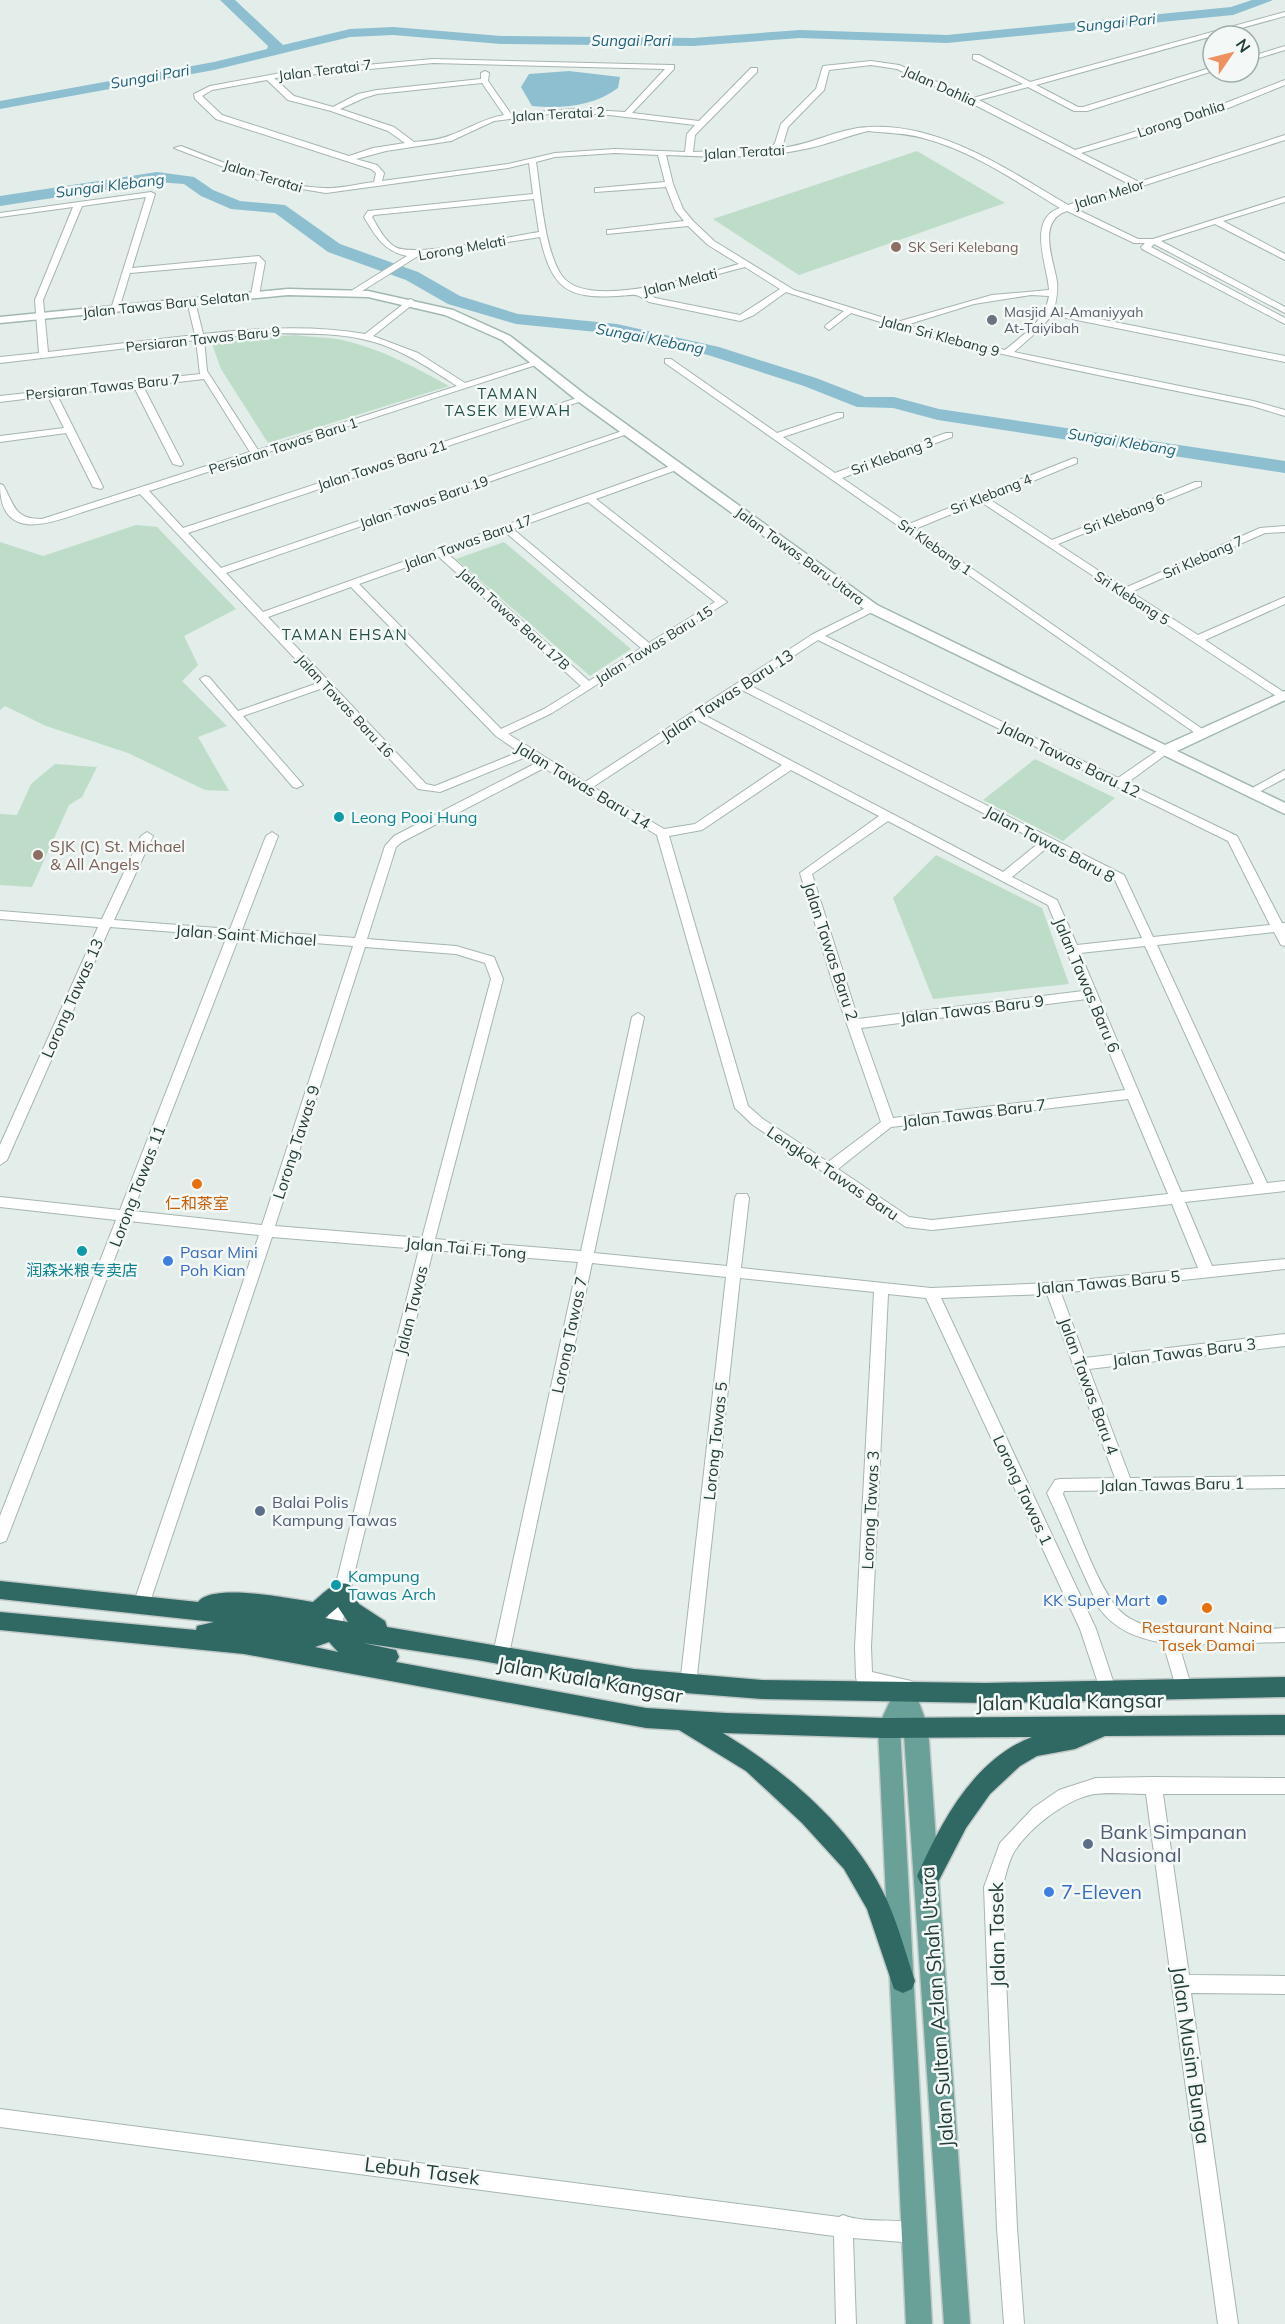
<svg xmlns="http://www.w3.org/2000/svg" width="1285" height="2324" viewBox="0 0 1285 2324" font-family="Mulish,'Noto Sans SC',sans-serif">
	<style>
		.green { fill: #bdddc9 }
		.water { fill: #8dbfd0 }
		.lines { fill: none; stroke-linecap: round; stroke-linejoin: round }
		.river { fill: #8dbfd0; fill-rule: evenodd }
		.street-casing { stroke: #a6b5b1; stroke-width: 2 }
		.secondary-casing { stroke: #a2b8b2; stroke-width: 3 }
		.primary-casing { stroke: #c1c9c8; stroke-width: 3 }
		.highway-casing { stroke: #c1c9c8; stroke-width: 3 }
		.street { fill: #fff; fill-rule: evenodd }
		.secondary { fill: #fff; fill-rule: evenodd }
		.primary { fill: #69a198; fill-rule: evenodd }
		.highway { fill: #306963; fill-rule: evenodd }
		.education-dot { fill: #8d6e63; stroke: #f4f9f7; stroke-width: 2 }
		.worship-dot { fill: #6b7280; stroke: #f4f9f7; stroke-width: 2 }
		.culture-dot { fill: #0f9aa8; stroke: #f4f9f7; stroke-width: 2 }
		.food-dot { fill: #e8710a; stroke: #f4f9f7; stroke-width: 2 }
		.shop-dot { fill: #3f7fe0; stroke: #f4f9f7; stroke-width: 2 }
		.service-dot { fill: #5c6f8a; stroke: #f4f9f7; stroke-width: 2 }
		.labels { text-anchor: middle; stroke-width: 5; stroke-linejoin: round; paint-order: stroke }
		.far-street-label { font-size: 14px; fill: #233e39; stroke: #f4f9f7 }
		.far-education-label { font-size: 14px; fill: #785e54; stroke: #f4f9f7; text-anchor: start }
		.far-worship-label { font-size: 14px; fill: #5b616d; stroke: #f4f9f7; text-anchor: start }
		.far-water-label { font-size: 15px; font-style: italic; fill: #1f6178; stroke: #f4f9f7 }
		.far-neighbourhood-label { font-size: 15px; letter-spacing: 1.5px; fill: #204f48; stroke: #f4f9f7 }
		.street-label { font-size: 16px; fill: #233e39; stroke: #f4f9f7 }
		.culture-label { font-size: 16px; fill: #0d838f; stroke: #f4f9f7; text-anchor: start }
		.education-label { font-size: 16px; fill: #785e54; stroke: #f4f9f7; text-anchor: start }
		.food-label { font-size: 16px; fill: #c56008; stroke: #f4f9f7 }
		.shop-label { font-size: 16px; fill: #366cbe; stroke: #f4f9f7; text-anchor: start }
		.service-label { font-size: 16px; fill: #4e5e75; stroke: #f4f9f7; text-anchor: start }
		.near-street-label { font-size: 20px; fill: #233e39; stroke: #f4f9f7 }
		.near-service-label { font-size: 20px; fill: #4e5e75; stroke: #f4f9f7; text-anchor: start }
		.near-shop-label { font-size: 20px; fill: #366cbe; stroke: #f4f9f7; text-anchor: start }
	</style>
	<rect width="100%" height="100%" fill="#e3ede9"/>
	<g class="green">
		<path d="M917,151L1005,203L799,275L713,219Z"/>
		<path d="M295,335C310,337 326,337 342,340C379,348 415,367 449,386L268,443L221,369L212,344L251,338Z"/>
		<path d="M136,525L157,527L236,609L184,636L198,665L182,681L227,726L198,737L229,791L205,790L128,753L46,726L5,706L0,710V542L43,556Z"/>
		<path d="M504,542L631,649L590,676L456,559Z"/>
		<path d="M1035,759L1115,798L1063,841L983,800Z"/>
		<path d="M55,764L97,767L82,797L69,805L32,887L0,885V814L17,815L31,784Z"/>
		<path d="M936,855L1042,908L1069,984L933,999L893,898Z"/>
	</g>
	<path class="water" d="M569,71L620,77L618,88C594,106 562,109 532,106L521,87L529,74Z"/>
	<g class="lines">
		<g class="river">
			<path d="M220,0H235L283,45L350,29L393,27L501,36L693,38L800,30L947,35L1231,7L1252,0H1273L1233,15L947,43L800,38L693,46L501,44L393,35L350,37L214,70L0,109V101L214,62L267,49L268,46Z"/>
			<path d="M157,172L194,177L213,190L240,201L285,205L340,244L418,272L460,296L518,314L617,324L719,347L816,378L865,397H894L939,409L1285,461V473L938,420L893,408L857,407L804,386L708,355L617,334L516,324L448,304L406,280L328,252L275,213L231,209L201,196L184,184L157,182L0,206V196Z"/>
		</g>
		<g class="street-casing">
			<g id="street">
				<path d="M1285,12V16L1036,85L1078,107H1083L1213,67V71L1087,111H1074L1028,87L979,100L1075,150L1210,109L1285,80V85L1216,113L1081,153L1139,182L1285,135V140L1074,208L1138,239H1153L1285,197V202L1223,221L1285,254V260L1215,224L1161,241L1285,307V313L1154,244L1151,247L1285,318V324L1142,249L1141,247L1145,243H1134L1067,211C1036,221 1054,261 1057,282C1058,292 1056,301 1054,310L1285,356V362L1052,315L1040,329L1014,352L1253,401L1285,410V416L1252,406C1117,379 982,354 851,313L829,330L825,327L826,325L844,311L786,292L754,315L740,321L649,302C634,292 635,295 618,296C566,299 552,288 540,237L418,256L354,296L350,293L351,291L407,256C384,251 376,237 364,217L368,211L533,194L529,163L508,168L326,193L266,183L174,148L181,146C227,163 273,186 323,188C339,189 357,184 374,182L376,173L371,169L216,119L195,99L194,94L210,86L286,72L433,59L671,65H674V69L632,113L699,121L751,68H757V72L695,135L693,152L770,149L775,143L781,124L816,89L823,66L871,61L899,65L973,98L1023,84L973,59V55H979L1030,82ZM433,63L665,69L625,112L575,109L511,114L488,81L489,73L485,71L481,73V79L377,90L358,94L333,107L294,96L274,78ZM871,65L897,69L969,102L1131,185L1068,205C1008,170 941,123 869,127C838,128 810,146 779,148L783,144L788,127L824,90L829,70ZM267,80L288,100L331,111L388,131L405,143L373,148L349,156L222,115L202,96L212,90ZM482,83L504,115C485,118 470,128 451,135C439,140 426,141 414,142L394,127L340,109L364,98L377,94ZM550,114H600L695,125L687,134L685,152L615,149L555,153L508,164L382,181L384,173L377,165L356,159L386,151L451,141L494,121ZM868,131C886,133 906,133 923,138C973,151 1017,182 1060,208C1026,219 1048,267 1049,290L992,295L897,322L794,290L714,241L693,221L683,209L673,184L666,155C711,157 760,159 805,149C826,145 847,136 868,131ZM615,153L658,155L665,182L598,188H595V192L666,187L675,210L684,221L610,230H607V234L688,226L708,245L739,264C703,274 588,312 562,276C544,250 541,193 536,162L555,157ZM534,199L539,232C512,236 415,258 395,247C384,240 378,227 372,217L374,215ZM745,267L780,289L740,315L655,298L647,293ZM1031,295L1049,296C1045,321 1024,334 1005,350L906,325L974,304Z"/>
				<path d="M1285,46V50L1249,61V57Z"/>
				<path d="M151,192L155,194L132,268L259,256L265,262L259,295L255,298L251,295L257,262L130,273L119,309L112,311L111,309L146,197L82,206L43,300L48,352L195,335L187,301L191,298L195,301L203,334C257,328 311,325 365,334L410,299L413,300V304L373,336L418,353L465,383L535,361L542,363L149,491L183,528L580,397L588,399L188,533L221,568L625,430L633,432L226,573L263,612L676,464L679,465V469L596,499L727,602L552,713L508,734L585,782L813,634L872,605L877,608L876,610L825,636L1118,778L1160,749H1168V753L1127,783L1237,836L1282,923H1285V946L1281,945L1274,932L1157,945L1267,1183L1285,1181V1191L1185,1202L1212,1266L1285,1259V1269L1061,1293L1085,1358L1285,1334V1346L1089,1369L1130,1478L1285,1476V1488L1064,1491L1063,1494C1077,1525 1097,1586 1119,1610C1152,1644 1241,1630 1285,1628V1642L1179,1645L1192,1689L1190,1694L1184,1696L1178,1694L1163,1643C1137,1638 1115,1630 1099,1608L1047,1493L1055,1480L1060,1479L1115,1478L1047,1294L941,1298L1096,1629L1116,1690L1114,1695L1108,1697L1102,1695L1080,1629L926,1298L888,1294L871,1647L872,1672L911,1681L913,1686L911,1691L905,1693L858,1683L856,1678L855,1647L874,1292L740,1278L696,1685L694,1690L688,1692L682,1690L680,1685L726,1277L592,1263L509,1654L507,1659L501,1661L495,1659L493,1654L578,1262L433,1250L341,1628L339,1633L333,1635L327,1633L325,1628L419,1249L272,1237L150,1602L148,1607L142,1609L136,1607L134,1602L259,1235L129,1221L8,1536L6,1541L0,1543V1516L116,1220L0,1207V1197L120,1210L227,936L110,927L7,1160L0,1165V1145L98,927L0,919V911L102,919L141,836L147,832L153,836L114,920L230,929L266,836L272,832L278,836L242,930L355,938L385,846L394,836L536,763L526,757L440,792L418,789L323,688L243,716L303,785L297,788L293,787L200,679L205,676L209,677L238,711L318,683L140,494C121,500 102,506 83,512C48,524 0,542 0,484L3,485C15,506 14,519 42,519L250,452L204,379L143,386L183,464L181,466L173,464L134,387L57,395L103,487L101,489L93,487L66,433L0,442V436L64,428L48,396L0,402V396L200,374L196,340L0,363V357L39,353L35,300L73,207L0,217V213ZM265,333C297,334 331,332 362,339C397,346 428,367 457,386L258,450L207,371L204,339ZM588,502L715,602L649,643L513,529ZM505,532L641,648L589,681L447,553ZM438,556L581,686L544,709L501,729L359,584ZM351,587L496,736L519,752L435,786L426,784L268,617ZM818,640L1228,841L1270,925L1153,937L1124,875L749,685ZM742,690L1040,842L1003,872L704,715ZM696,719L782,765L695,824L664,829L593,787ZM544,768L657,835L735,1108L753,1125L906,1227L932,1230L1172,1204L1198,1268L1052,1283L931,1288L741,1268L749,1198L747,1194H737L735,1198L727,1266L594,1253L644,1017L638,1013L632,1017L581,1251L435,1239L503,979L494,957L456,946L367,939L396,847L402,842ZM791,770L879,816L800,873L833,984L881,1122L828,1162L763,1119L748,1106L669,836L702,830ZM888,821L1048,905L1083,991L858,1019L812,874ZM1049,846L1115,880L1142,938L1077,945L1057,900L1012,877ZM239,937L353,946L262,1225L133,1211ZM1145,946L1254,1184L1181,1192L1080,953ZM365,947L456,954L485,963L491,979L422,1238L275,1226ZM1087,999L1125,1090L893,1118L861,1028ZM1128,1099L1168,1194L932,1220L909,1217L838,1169L891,1127Z"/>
				<path d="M665,359H671L777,433L837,413H843V417L783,437L835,473L946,433H952V437L842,478L909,524L1074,458L1077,459V463L989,499L1052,540L1195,482H1201V486L1058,544L1125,588L1260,528L1285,526V532L1265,533L1131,592L1198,635L1285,597V604L1205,640L1285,693V699L1279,698L981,502L915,529L1208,733L1206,735H1198L665,363Z"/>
				<path d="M1285,770V778L1255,794L1251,796L1245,792Z"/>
				<path d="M1153,1777L1285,1778V1794H1163L1189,1975L1285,1976V1994L1191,1993L1238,2324H1218L1146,1794C1129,1794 1111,1792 1095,1794C1067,1798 1029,1828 1014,1852C1008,1862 1006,1876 1002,1887L1017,2228L1024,2324H1004L997,2228L984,1887L1000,1843L1033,1808L1059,1790L1096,1778Z"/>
				<path d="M0,2109L839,2217L843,2215C868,2225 898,2216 922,2226L925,2233L922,2240L915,2243L853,2238L856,2324H836L834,2236L0,2127Z"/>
			</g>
		</g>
		<g class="secondary-casing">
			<path id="secondary" d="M288,289L368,291L453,310L510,336L587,396L877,605L1165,745L1285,691V700L1177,751L1285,803V814L867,611L579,402L502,340L445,315L368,297L288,295L0,323V317Z"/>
		</g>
		<g class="primary-casing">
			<path id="primary" d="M905,1683L913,1686L928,1727L970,2324H944L903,1720L900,1727L932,2324H906L878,1727L897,1686Z"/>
		</g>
		<g class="highway-casing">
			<path id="highway" d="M0,1581L198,1602C212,1582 291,1599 313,1602C324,1593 335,1579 350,1585L359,1604L385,1621L387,1627L634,1669L762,1680L986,1683L1285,1677V1697L986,1703L762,1699L634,1689L477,1660L363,1643L396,1650L399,1657L396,1662L646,1708L726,1713L885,1718L1285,1715V1735L1105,1736L1075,1749L1037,1756L1020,1766L990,1794L966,1828L937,1884L929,1887L921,1884L917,1876C941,1822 974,1759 1032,1737L885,1738L723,1733C787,1772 854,1829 886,1898C898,1924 906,1954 915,1981L912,1989L903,1993L894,1989L867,1909L844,1869L802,1823L746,1771L679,1730L646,1728L244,1654L0,1630V1612L196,1630L197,1626L214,1622L0,1599ZM338,1607L348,1622L325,1618ZM329,1642L338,1652L315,1647Z"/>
		</g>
		<use href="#street" class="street"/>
		<use href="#secondary" class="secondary"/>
		<use href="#primary" class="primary"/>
		<use href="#highway" class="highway"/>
	</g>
	<g class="education-dot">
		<circle cx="896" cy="247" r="6"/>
		<circle cx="38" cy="855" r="6"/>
	</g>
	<circle class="worship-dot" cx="992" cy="320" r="6"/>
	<g class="culture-dot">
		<circle cx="339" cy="817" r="6"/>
		<circle cx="82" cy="1251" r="6"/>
		<circle cx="336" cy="1585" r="6"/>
	</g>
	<g class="food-dot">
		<circle cx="197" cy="1184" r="6"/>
		<circle cx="1207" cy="1608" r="6"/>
	</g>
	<g class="shop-dot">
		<circle cx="168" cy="1261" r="6"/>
		<circle cx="1162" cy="1600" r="6"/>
		<circle cx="1049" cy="1892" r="6"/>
	</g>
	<g class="service-dot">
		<circle cx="260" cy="1511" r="6"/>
		<circle cx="1088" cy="1844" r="6"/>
	</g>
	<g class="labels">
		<g class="far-street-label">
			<text transform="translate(325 70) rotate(-7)" y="5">Jalan Teratai 7</text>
			<text transform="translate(940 86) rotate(24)" y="5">Jalan Dahlia</text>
			<text transform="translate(558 114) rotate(-3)" y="5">Jalan Teratai 2</text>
			<text transform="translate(1181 119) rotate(-18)" y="5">Lorong Dahlia</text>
			<text transform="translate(744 152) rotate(-3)" y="5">Jalan Teratai</text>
			<text transform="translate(263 176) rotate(17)" y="5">Jalan Teratai</text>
			<text transform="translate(1109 194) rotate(-17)" y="5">Jalan Melor</text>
			<text transform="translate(462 248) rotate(-10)" y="5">Lorong Melati</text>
			<text transform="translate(680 282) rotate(-14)" y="5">Jalan Melati</text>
			<text transform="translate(166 304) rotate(-6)" y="5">Jalan Tawas Baru Selatan</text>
			<text transform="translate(940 336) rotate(15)" y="5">Jalan Sri Klebang 9</text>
			<text transform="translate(203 339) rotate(-6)" y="5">Persiaran Tawas Baru 9</text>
			<text transform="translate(103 387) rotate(-6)" y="5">Persiaran Tawas Baru 7</text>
			<text transform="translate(283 446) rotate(-18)" y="5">Persiaran Tawas Baru 1</text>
			<text transform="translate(892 456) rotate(-20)" y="5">Sri Klebang 3</text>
			<text transform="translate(382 465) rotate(-18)" y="5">Jalan Tawas Baru 21</text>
			<text transform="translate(991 494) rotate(-22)" y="5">Sri Klebang 4</text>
			<text transform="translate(424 502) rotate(-19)" y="5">Jalan Tawas Baru 19</text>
			<text transform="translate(1124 514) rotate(-22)" y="5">Sri Klebang 6</text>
			<text transform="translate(468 542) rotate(-20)" y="5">Jalan Tawas Baru 17</text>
			<text transform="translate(935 547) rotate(35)" y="5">Sri Klebang 1</text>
			<text transform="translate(800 556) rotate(36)" y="5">Jalan Tawas Baru Utara</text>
			<text transform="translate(1203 557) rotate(-24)" y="5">Sri Klebang 7</text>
			<text transform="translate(1132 598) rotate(33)" y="5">Sri Klebang 5</text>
			<text transform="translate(514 619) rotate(42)" y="5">Jalan Tawas Baru 17B</text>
			<text transform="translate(654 645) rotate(-32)" y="5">Jalan Tawas Baru 15</text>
			<text transform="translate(345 706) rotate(47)" y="5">Jalan Tawas Baru 16</text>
		</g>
		<g class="far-education-label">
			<text x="908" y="252">SK Seri Kelebang</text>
		</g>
		<g class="far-worship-label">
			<text x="1004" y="317">Masjid Al-Amaniyyah<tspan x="1004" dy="16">At-Taiyibah</tspan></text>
		</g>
		<g class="far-water-label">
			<text transform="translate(1116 23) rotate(-6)" y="5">Sungai Pari</text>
			<text x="631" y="46">Sungai Pari</text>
			<text transform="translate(150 77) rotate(-10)" y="5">Sungai Pari</text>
			<text transform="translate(110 186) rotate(-7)" y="5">Sungai Klebang</text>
			<text transform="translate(650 339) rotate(11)" y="5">Sungai Klebang</text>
			<text transform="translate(1122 442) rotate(9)" y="5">Sungai Klebang</text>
		</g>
		<g class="far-neighbourhood-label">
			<text x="508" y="399">TAMAN<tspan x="508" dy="17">TASEK MEWAH</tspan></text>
			<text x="345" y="640">TAMAN EHSAN</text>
		</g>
		<g class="street-label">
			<text transform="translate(727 695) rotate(-33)" y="6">Jalan Tawas Baru 13</text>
			<text transform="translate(1070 759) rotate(26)" y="6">Jalan Tawas Baru 12</text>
			<text transform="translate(583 785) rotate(31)" y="6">Jalan Tawas Baru 14</text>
			<text transform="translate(1050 844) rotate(28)" y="6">Jalan Tawas Baru 8</text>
			<text transform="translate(246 935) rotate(4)" y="6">Jalan Saint Michael</text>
			<text transform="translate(831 951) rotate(72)" y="6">Jalan Tawas Baru 2</text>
			<text transform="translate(1087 985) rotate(67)" y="6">Jalan Tawas Baru 6</text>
			<text transform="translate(72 998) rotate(-66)" y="6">Lorong Tawas 13</text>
			<text transform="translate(972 1009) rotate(-7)" y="6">Jalan Tawas Baru 9</text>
			<text transform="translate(974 1113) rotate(-7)" y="6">Jalan Tawas Baru 7</text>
			<text transform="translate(296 1142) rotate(-72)" y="6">Lorong Tawas 9</text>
			<text transform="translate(833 1173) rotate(34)" y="6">Lengkok Tawas Baru</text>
			<text transform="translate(137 1186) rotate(-69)" y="6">Lorong Tawas 11</text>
			<text transform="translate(466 1248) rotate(5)" y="6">Jalan Tai Fi Tong</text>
			<text transform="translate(1108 1282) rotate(-5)" y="6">Jalan Tawas Baru 5</text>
			<text transform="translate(411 1310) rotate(-76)" y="6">Jalan Tawas</text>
			<text transform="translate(569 1335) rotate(-78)" y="6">Lorong Tawas 7</text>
			<text transform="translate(1184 1352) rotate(-7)" y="6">Jalan Tawas Baru 3</text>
			<text transform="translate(1089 1386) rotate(70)" y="6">Jalan Tawas Baru 4</text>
			<text transform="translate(715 1441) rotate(-84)" y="6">Lorong Tawas 5</text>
			<text transform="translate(1172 1484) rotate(-1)" y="6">Jalan Tawas Baru 1</text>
			<text transform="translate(1023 1490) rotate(65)" y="6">Lorong Tawas 1</text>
			<text transform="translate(870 1510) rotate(-87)" y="6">Lorong Tawas 3</text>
		</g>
		<g class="culture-label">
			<text x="351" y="823">Leong Pooi Hung</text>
			<text x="82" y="1276" text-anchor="middle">润森米粮专卖店</text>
			<text x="348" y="1582">Kampung<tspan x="348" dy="18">Tawas Arch</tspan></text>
		</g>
		<g class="education-label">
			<text x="50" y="852">SJK (C) St. Michael<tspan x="50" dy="18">&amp; All Angels</tspan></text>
		</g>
		<g class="food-label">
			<text x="197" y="1209">仁和茶室</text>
			<text x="1207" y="1633">Restaurant Naina<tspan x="1207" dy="18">Tasek Damai</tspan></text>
		</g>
		<g class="shop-label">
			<text x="180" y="1258">Pasar Mini<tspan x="180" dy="18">Poh Kian</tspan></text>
			<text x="1150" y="1606" text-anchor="end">KK Super Mart</text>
		</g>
		<g class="service-label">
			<text x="272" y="1508">Balai Polis<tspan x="272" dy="18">Kampung Tawas</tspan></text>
		</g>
		<g class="near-street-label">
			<text transform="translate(590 1680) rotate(10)" y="7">Jalan Kuala Kangsar</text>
			<text transform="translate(1070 1702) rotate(-1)" y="7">Jalan Kuala Kangsar</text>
			<text transform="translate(997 1935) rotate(-91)" y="7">Jalan Tasek</text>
			<text transform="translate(937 2007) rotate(-94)" y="7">Jalan Sultan Azlan Shah Utara</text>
			<text transform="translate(1191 2055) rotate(82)" y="7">Jalan Musim Bunga</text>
			<text transform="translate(422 2171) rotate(7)" y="7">Lebuh Tasek</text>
		</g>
		<g class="near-service-label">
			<text x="1100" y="1839">Bank Simpanan<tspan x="1100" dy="23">Nasional</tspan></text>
		</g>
		<g class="near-shop-label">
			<text x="1061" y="1899">7-Eleven</text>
		</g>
	</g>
	<g transform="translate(1231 54) rotate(55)"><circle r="28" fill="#f4f9f7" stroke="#a0aeab" stroke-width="1.5"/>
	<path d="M0-4.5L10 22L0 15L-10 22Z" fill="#ee9160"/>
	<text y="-9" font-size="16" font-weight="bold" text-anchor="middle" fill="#233e39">N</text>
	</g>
</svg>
